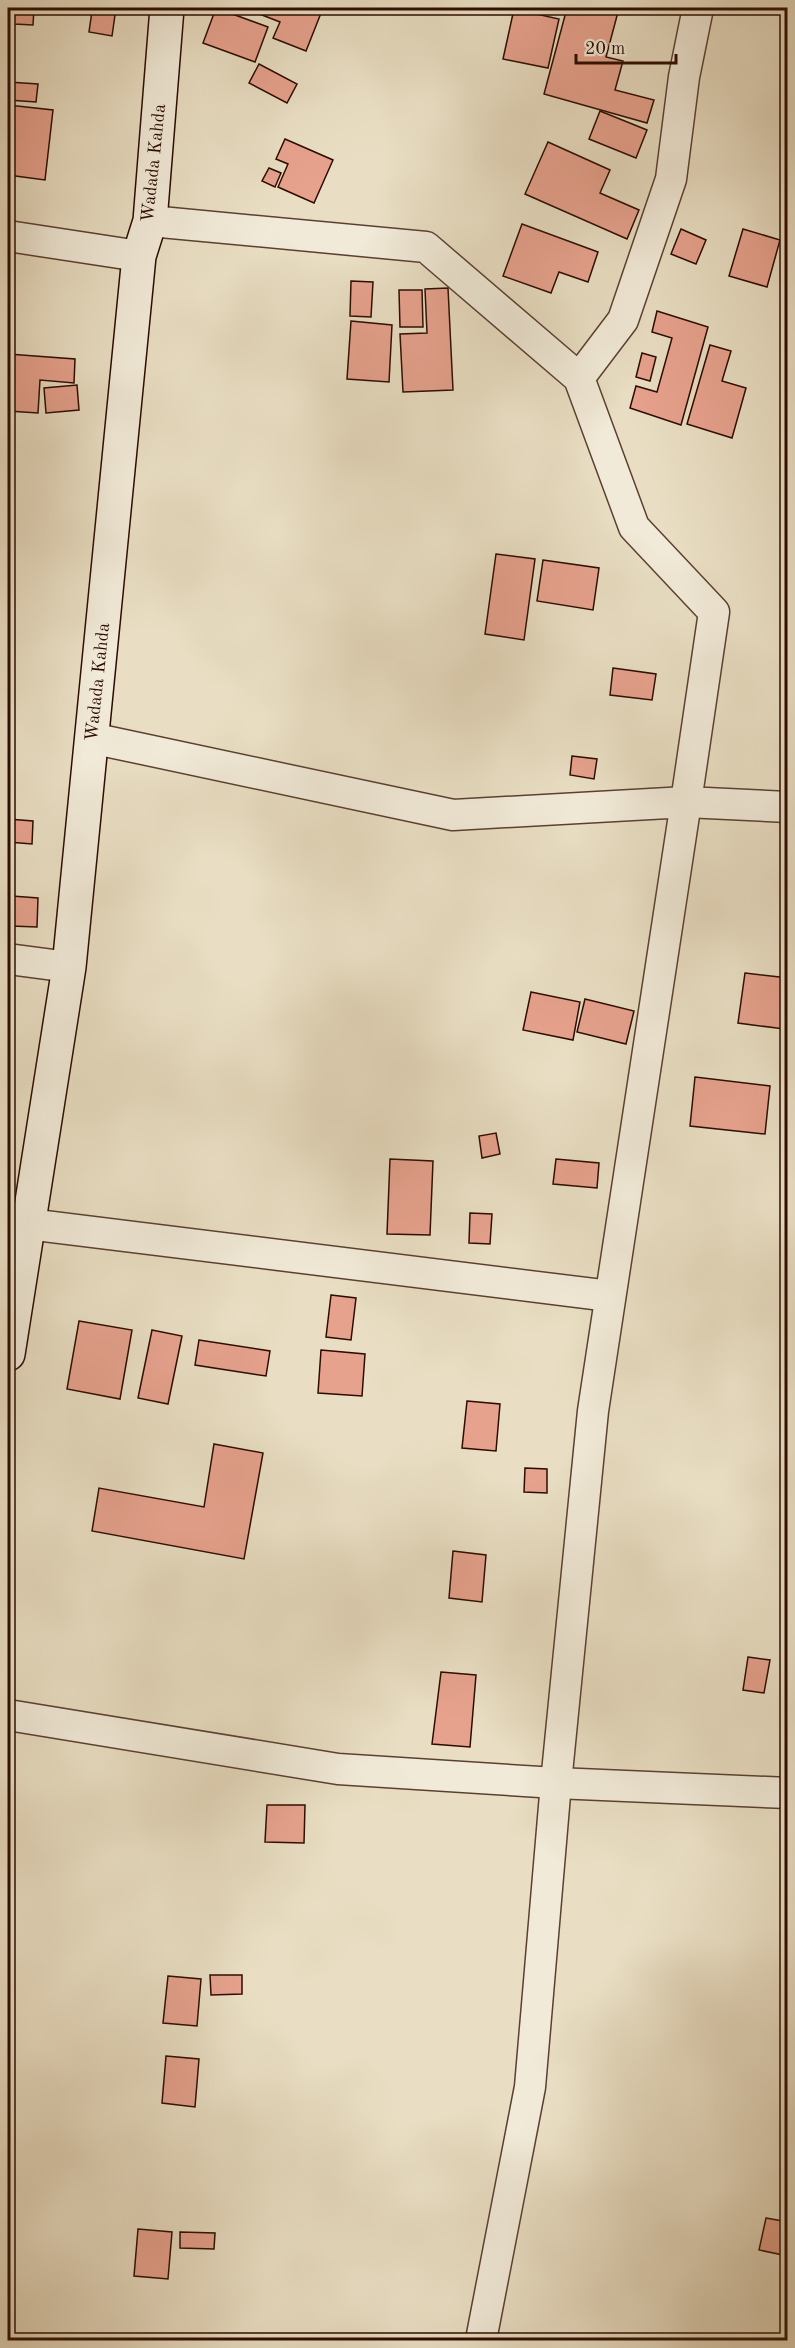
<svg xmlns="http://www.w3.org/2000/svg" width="795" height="2348" viewBox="0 0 795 2348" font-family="'Old Standard TT',serif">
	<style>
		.building { fill: #e7a28e; stroke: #2c0c00; stroke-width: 1.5 }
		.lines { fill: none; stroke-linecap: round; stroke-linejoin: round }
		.minor-casing { stroke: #5b4031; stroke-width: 33 }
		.secondary-casing { stroke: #2c0c00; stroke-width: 36 }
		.minor { stroke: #f1ead8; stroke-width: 30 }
		.secondary { stroke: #f1ead8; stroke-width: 33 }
		.labels { text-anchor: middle; stroke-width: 4.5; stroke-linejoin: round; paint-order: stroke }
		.street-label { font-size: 18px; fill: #2c0c00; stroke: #f1ead8 }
	</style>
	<rect width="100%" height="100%" fill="#e9dec3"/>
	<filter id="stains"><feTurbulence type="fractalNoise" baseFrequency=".00333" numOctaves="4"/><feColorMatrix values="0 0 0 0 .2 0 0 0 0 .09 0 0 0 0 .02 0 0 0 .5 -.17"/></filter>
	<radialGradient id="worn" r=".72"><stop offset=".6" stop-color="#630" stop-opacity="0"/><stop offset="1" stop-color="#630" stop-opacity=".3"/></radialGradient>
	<g class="building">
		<path d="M15,8H34L33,25L14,24Z"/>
		<path d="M101,8H116L112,36L89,32L92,11L100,12Z"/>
		<path d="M216,8L268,27L255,62L203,43Z"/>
		<path d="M244,8H323L306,51L273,38L280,22Z"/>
		<path d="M567,8H602L618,12L606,57L623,61L615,90L654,100L647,123L544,94Z"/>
		<path d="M514,9L559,19L548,68L503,59Z"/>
		<path d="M259,64L297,84L287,103L249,83Z"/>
		<path d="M8,82L38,84L36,102L8,100Z"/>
		<path d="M8,105L53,110L45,180L8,175Z"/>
		<path d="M600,111L647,130L636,158L589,139Z"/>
		<path d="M285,139L333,160L314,203L278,187L288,164L276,159Z"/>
		<path d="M548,142L610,170L600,193L639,210L627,239L525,194Z"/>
		<path d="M269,168L281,173L275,187L262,181Z"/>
		<path d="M522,224L598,252L588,282L559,272L551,293L503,276Z"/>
		<path d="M681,229L706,240L696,264L671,254Z"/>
		<path d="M743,229L780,240L767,287L729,276Z"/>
		<path d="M351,281L373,282L371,317L350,316Z"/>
		<path d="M448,288L453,390L403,392L400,334L427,333L425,289Z"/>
		<path d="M399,290H422L423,327H400Z"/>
		<path d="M657,311L708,327L681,425L630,408L636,386L657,392L672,338L652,332Z"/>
		<path d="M351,321L392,325L389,382L347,379Z"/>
		<path d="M710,345L731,351L722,381L746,388L732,438L687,424Z"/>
		<path d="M642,353L656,357L650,381L636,377Z"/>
		<path d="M8,354L75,359L74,383L40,380L38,413L8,411Z"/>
		<path d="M77,385L79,410L46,413L44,388Z"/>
		<path d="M496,554L535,559L524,640L485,634Z"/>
		<path d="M543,560L599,568L593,610L537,601Z"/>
		<path d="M613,668L656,674L652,700L610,695Z"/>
		<path d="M572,756L597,759L594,779L570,775Z"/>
		<path d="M8,819L33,821L32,844L8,842Z"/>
		<path d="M12,896L38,898L37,927L11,926Z"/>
		<path d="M745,973L788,978L784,1029L738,1023Z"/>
		<path d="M531,992L580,1002L573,1040L523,1030Z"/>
		<path d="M585,999L634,1011L626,1044L577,1032Z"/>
		<path d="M695,1077L770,1086L765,1134L690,1126Z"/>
		<path d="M496,1133L500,1154L482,1158L479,1136Z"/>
		<path d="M390,1159L433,1161L430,1235L387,1234Z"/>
		<path d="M556,1159L599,1163L597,1188L553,1184Z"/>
		<path d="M470,1213L492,1214L490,1244L469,1243Z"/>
		<path d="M331,1295L356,1298L351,1340L326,1337Z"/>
		<path d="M79,1321L132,1330L120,1399L67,1389Z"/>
		<path d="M152,1330L182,1336L168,1404L138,1398Z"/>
		<path d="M199,1340L270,1351L266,1376L195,1365Z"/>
		<path d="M321,1350L365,1354L362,1396L318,1393Z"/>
		<path d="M467,1401L500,1404L496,1451L462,1448Z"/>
		<path d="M214,1444L263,1453L244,1559L92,1531L99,1488L204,1507Z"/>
		<path d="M525,1468L547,1469V1493L524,1492Z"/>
		<path d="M453,1551L486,1555L482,1602L449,1598Z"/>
		<path d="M748,1657L770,1660L764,1693L743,1690Z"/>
		<path d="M441,1672L476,1675L470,1747L432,1744Z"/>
		<path d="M267,1805H305L304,1843L265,1842Z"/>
		<path d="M210,1975H242V1994L211,1995Z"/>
		<path d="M168,1976L201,1979L197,2026L163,2023Z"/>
		<path d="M166,2056L199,2059L195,2107L162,2103Z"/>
		<path d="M766,2218L788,2222V2256L759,2250Z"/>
		<path d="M138,2229L172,2232L168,2279L134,2276Z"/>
		<path d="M180,2232L215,2233L214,2249L180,2248Z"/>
	</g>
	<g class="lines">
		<g class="minor-casing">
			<g id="minor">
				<path d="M150,221L426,247L579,378L634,527L714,612L686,802L788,807"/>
				<path d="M8,236L139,256"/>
				<path d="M579,378L623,320L671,179L684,77L698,8"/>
				<path d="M91,738L453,815L686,802L593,1411L556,1783L530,2087L481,2340"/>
				<path d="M8,959L69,967"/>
				<path d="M28,1224L610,1296"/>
				<path d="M8,1715L338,1769L556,1783L788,1793"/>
			</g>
		</g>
		<g class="secondary-casing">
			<path id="secondary" d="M8,1354L69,967L139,256L150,221L167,8"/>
		</g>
		<use href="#minor" class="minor"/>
		<use href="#secondary" class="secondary"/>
	</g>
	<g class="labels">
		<g class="street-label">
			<text transform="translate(153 163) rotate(-84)" y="6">Wadada Kahda</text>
			<text transform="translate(97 682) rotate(-84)" y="6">Wadada Kahda</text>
		</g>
	</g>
	<rect width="795" height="2348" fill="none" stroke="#e9dec3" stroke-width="30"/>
	<rect x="9" y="9" width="777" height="2330" fill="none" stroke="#2c0c00" stroke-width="3"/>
	<rect x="15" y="15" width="765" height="2318" fill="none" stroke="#2c0c00" stroke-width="1.5"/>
	<path d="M576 54v9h100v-9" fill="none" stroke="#2c0c00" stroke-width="3"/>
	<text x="585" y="54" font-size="18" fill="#2c0c00" stroke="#f1ead8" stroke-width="4.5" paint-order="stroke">20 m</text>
	<rect width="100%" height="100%" filter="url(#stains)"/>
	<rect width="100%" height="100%" fill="url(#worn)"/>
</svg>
